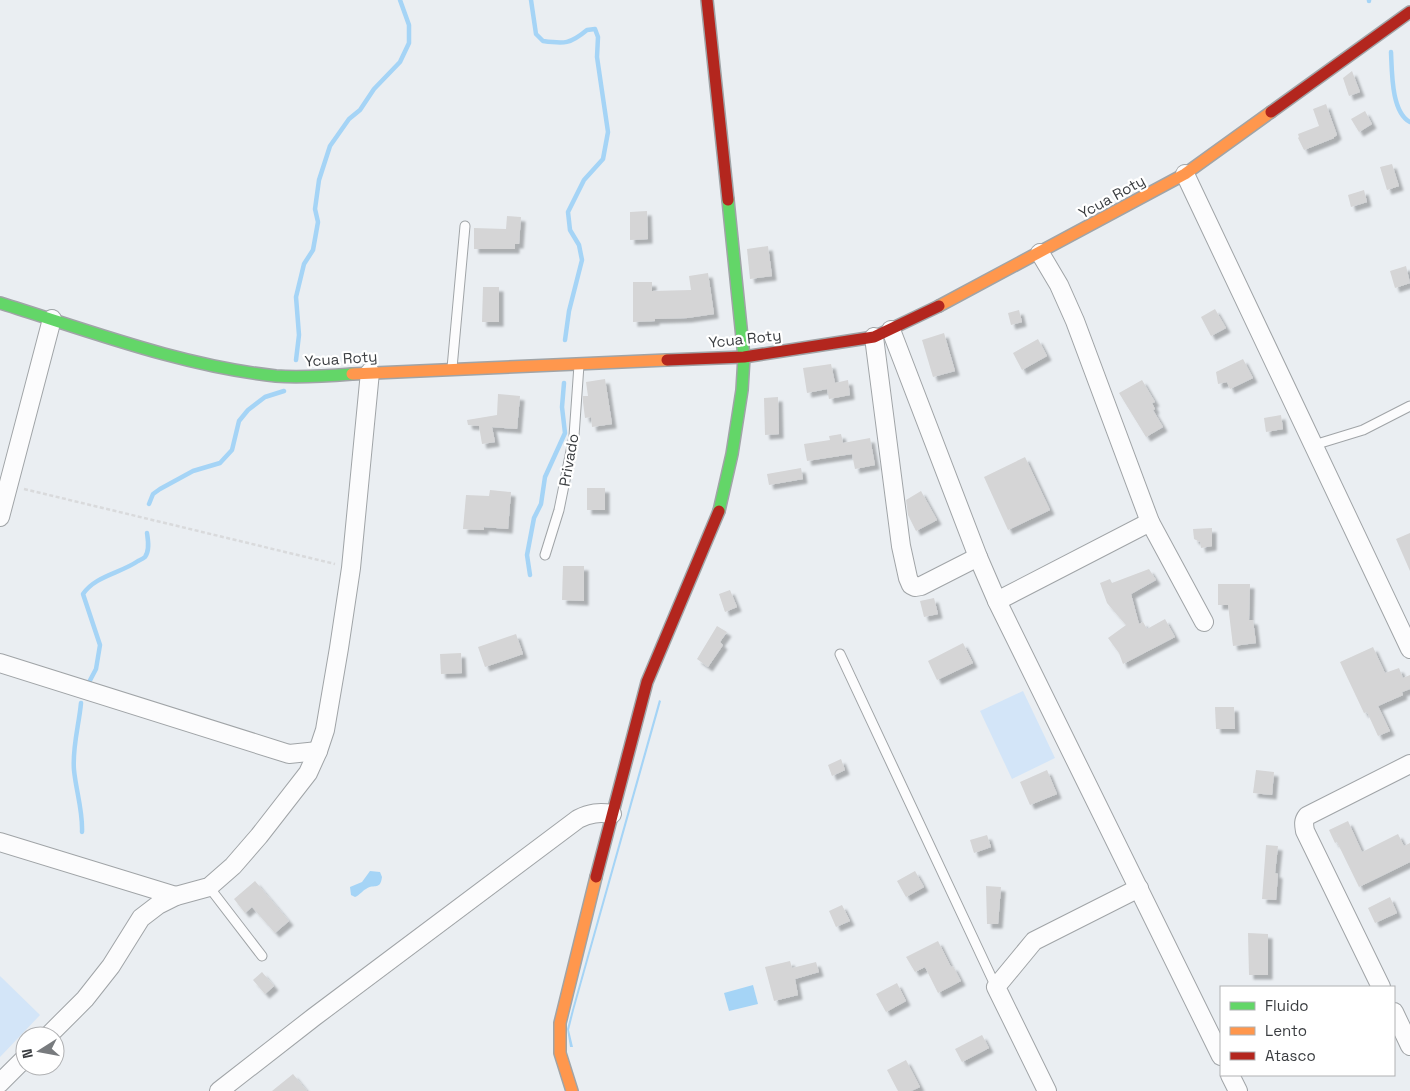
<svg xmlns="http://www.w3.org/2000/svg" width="1410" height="1091" viewBox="0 0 1410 1091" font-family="'Space Grotesk',sans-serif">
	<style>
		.green { fill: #d3e5f8 }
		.water { fill: #a5d4f6 }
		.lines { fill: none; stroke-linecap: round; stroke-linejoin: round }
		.stream { stroke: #a5d4f6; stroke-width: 4.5 }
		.building { fill: #d5d5d6; filter: url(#shadow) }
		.lane-casing { stroke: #a0a4a7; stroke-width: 11 }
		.street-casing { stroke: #a0a4a7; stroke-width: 20 }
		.fast-casing { stroke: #a0a4a7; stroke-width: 14 }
		.slow-casing { stroke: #a0a4a7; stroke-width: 14 }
		.jam-casing { stroke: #a0a4a7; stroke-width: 14 }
		.path { stroke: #d9dadc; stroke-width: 2.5; stroke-dasharray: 4 2.5; stroke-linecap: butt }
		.lane { stroke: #fcfcfd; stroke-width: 9 }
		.street { stroke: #fcfcfd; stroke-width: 18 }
		.fast { stroke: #63d668; stroke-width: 11 }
		.slow { stroke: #ff974d; stroke-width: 11 }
		.jam { stroke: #b3261e; stroke-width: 11 }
		.labels { text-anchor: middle; stroke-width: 4.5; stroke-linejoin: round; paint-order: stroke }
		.street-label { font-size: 15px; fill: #3a3d40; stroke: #fff }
	</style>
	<defs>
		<filter id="shadow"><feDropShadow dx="4.5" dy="4.5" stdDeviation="1" flood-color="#0004"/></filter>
	</defs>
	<rect width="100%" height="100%" fill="#eaeef2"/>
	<g class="green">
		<path d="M1023,691L1055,758L1012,779L980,711Z"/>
		<path d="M0,976L40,1015L0,1057Z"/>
	</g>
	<g class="water">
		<path d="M659,700L661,701L574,1010L569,1030L573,1047H570L567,1029L572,1010Z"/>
		<path d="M370,871L380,872L382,877C380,891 375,883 366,889C362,891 360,895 355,897L351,895L350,887L362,882Z"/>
		<path d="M753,985L758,1004L729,1011L724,993Z"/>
	</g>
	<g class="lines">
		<g class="stream">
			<path d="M531,0L536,34L543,41C565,44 570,44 587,30L595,29L598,37L597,57L608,132L603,159L584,180L568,212L570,230L579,245L582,260L569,311L565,340"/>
			<path d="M1369,0V1"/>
			<path d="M1391,52C1392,71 1391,112 1410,122"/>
			<path d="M296,360L299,335L296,297L304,264L313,250L318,222L315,209L319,180L330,146L349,119L360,110L374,89L400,62L409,43V25L400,0"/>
			<path d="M149,504L153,494L160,489L193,471L220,463L232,450L239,421L248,410L265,397L284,391"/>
			<path d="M530,575L527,555L534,518L541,504L545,477L565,433L562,407L564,383"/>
			<path d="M87,686L96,669L100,645L83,594C95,576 121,573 138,561C140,560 143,559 145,557C150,550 148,540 147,533"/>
			<path d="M81,703C79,725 72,748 74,770C76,791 83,811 82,832"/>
		</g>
	</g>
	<g class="building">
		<path d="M1352,71L1360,92L1349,96L1343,78Z"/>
		<path d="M1326,104L1337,135L1334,137V138L1304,150L1298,138L1299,137L1298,134L1319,126L1313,109Z"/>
		<path d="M1365,111L1372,124L1359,132L1351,119Z"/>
		<path d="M1392,164L1399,186L1387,190L1380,167Z"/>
		<path d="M1364,190L1367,202L1351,207L1348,195Z"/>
		<path d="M647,211L648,239L630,240V212Z"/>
		<path d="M507,216L521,217L519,244H515V249H474V228L506,229Z"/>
		<path d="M768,246L772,276L750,279L747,249Z"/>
		<path d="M1406,266L1410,283L1395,288L1390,271Z"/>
		<path d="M708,273L714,314L687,318L655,319V321L633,322V282H652V291L691,290L689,276Z"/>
		<path d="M483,287H499V322H482Z"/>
		<path d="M1215,309L1226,328L1211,336L1201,317Z"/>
		<path d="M1019,310L1022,322L1011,325L1008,313Z"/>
		<path d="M944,333L955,371L933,377L922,340Z"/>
		<path d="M1038,339L1047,356L1022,370L1013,353Z"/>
		<path d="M1243,359L1253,378L1230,389L1227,382L1218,384L1216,372Z"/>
		<path d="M831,364L835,383L848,380L850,395L829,399L827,389L807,393L803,368Z"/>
		<path d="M605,379L612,424L592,427L591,417L585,418L583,402V396H588L586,382Z"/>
		<path d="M1142,380L1155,402L1152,403L1155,409L1153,410L1163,427L1146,437L1119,393Z"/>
		<path d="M498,394L520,396L517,429L492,427L495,442L482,444L479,426L468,425L467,420L497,415Z"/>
		<path d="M778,397L779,434L765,435L764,398Z"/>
		<path d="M1281,415L1283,429L1266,432L1264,418Z"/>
		<path d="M841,434L843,443L870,438L875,465L855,469L852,454L807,461L804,444L830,440L829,436Z"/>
		<path d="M1025,457L1050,510L1008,530L984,477Z"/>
		<path d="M801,468L803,479L769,485L767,474Z"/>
		<rect x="587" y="488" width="18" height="22"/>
		<path d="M490,490L511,492L508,529L484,527V530L463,529L466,495L489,496Z"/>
		<path d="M921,491L937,520L916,531L908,515L906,500Z"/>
		<path d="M1212,528V546L1201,548L1200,542L1194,539L1193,529Z"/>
		<path d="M1410,533V571L1396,539Z"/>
		<path d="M563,566H584V601L562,600Z"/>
		<path d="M1149,569L1156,580L1131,594L1139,624L1143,622L1147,629L1165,619L1175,637L1123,664L1119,653L1108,638L1126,625L1107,603L1100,583L1110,579L1112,583Z"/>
		<path d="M1218,584H1250L1249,620H1253L1256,643L1233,646L1228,605H1218Z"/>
		<path d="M730,590L737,607L725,612L719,594Z"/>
		<path d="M934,598L938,614L924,617L920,601Z"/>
		<path d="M717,626L727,632L720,642L723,645L708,667L697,659Z"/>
		<path d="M516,634L523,654L485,667L478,647Z"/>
		<path d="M963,643L973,663L937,680L928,661Z"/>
		<path d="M1373,647L1385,673L1399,668L1403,678L1410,675V689L1402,692L1403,695L1378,706L1390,731L1378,736L1367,712L1364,713L1340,662Z"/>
		<path d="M461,653L462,673L441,674L440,654Z"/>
		<path d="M1215,707H1234L1235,729H1216Z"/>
		<path d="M841,759L845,770L832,776L828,765Z"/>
		<path d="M1047,770L1057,794L1030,805L1020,782Z"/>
		<path d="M1256,770L1274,772L1272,795L1253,793Z"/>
		<path d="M1348,821L1362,852L1398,834L1404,846L1410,843V862L1359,887L1337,842L1335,843L1329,830Z"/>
		<path d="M987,835L991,847L974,853L970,840Z"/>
		<path d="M1266,845L1278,846L1275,873L1278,874L1276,900L1262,899Z"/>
		<path d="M915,871L924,887L906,897L897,881Z"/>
		<path d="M255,881L289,921L275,933L252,907L245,913L234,899Z"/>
		<path d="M986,886L1001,887L998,924H987Z"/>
		<path d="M1390,897L1397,913L1375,923L1368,908Z"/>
		<path d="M842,905L850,921L836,927L829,911Z"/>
		<path d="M1248,933L1268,934V975H1249Z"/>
		<path d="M938,941L951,967L953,966L961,981L938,993L925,967L915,972L906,957Z"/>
		<path d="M790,961L792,968L816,962L819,972L795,979L798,995L774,1001L765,967Z"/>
		<path d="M262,972L274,986L265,994L253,980Z"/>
		<path d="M897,983L906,1001L886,1012L876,994Z"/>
		<path d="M982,1035L989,1048L962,1062L955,1049Z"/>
		<path d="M906,1060L920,1087L911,1091H898L887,1070Z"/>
		<path d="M293,1074L307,1091H272Z"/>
	</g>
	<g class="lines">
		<g class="lane-casing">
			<g id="lane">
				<path d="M452,368L465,226"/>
				<path d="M1314,445L1363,430L1410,406"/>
				<path d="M545,555L559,510L574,436L579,365"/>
				<path d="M840,654L996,987"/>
				<path d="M209,887L262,956"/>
			</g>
		</g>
		<g class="street-casing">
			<g id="street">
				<path d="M1185,174L1410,649"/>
				<path d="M1040,253L1059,285L1075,321L1150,522L1204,622"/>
				<path d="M891,330L978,557L997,601L1221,1056"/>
				<path d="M874,337L901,546L908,578L911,585L915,587L921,586L978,557"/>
				<path d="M0,517L52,319"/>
				<path d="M997,601L1150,522"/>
				<path d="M0,663L289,754L318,751"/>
				<path d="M0,842L176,896"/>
				<path d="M1381,987L1305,831C1304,825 1303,821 1307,816L1410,764"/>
				<path d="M1394,1012L1410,1046"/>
				<path d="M48,1036L85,999L111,966L141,918L158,905L176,896L209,887L233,866L259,836L308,773L318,751L325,730L339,648L351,568L370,372"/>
				<path d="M1230,1075L1238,1091"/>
				<path d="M0,1083L25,1058"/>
				<path d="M219,1091L314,1017L578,819C590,813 599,812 612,814"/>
				<path d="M1047,1091L996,987L1034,941L1139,888"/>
			</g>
		</g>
		<g class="fast-casing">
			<g id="fast">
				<path d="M0,303C90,331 182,366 276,376C302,378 327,376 352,374"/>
				<path d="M719,511L732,454L742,390L744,357L728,200"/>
			</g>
		</g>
		<g class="slow-casing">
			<g id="slow">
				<path d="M939,306L1185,174L1271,112"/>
				<path d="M352,374L667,360"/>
				<path d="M572,1091L560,1053V1023L596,877"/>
			</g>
		</g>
		<g class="jam-casing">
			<g id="jam">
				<path d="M707,0L728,200"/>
				<path d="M1271,112L1410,12"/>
				<path d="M667,360L744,357L874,337L939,306"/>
				<path d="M596,877L647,682L719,511"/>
			</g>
		</g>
		<path class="path" d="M24,489L335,564"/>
		<use href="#lane" class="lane"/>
		<use href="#street" class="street"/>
		<use href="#fast" class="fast"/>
		<use href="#slow" class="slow"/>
		<use href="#jam" class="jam"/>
	</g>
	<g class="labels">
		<g class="street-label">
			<text transform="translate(1112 197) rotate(-29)" y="5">Ycua Roty</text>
			<text transform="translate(745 339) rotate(-6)" y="5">Ycua Roty</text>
			<text transform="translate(341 359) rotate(-4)" y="5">Ycua Roty</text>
			<text transform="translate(569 460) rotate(-80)" y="5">Privado</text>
		</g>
	</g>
	<rect x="1220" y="986" width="175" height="90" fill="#ffffff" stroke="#b0b1b3"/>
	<rect x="1230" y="1002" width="25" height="8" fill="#63d668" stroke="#b0b1b3"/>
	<text x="1265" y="1011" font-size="15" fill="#3a3d40">Fluido</text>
	<rect x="1230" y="1027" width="25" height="8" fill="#ff974d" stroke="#b0b1b3"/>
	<text x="1265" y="1036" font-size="15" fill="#3a3d40">Lento</text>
	<rect x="1230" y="1052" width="25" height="8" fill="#b3261e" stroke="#b0b1b3"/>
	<text x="1265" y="1061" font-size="15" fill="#3a3d40">Atasco</text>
	<g transform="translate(40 1051) rotate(259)"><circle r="24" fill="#ffffff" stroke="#b0b1b3"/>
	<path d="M0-4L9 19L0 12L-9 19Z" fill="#787b7e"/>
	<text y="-8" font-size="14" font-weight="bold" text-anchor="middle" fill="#3a3d40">N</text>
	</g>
</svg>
